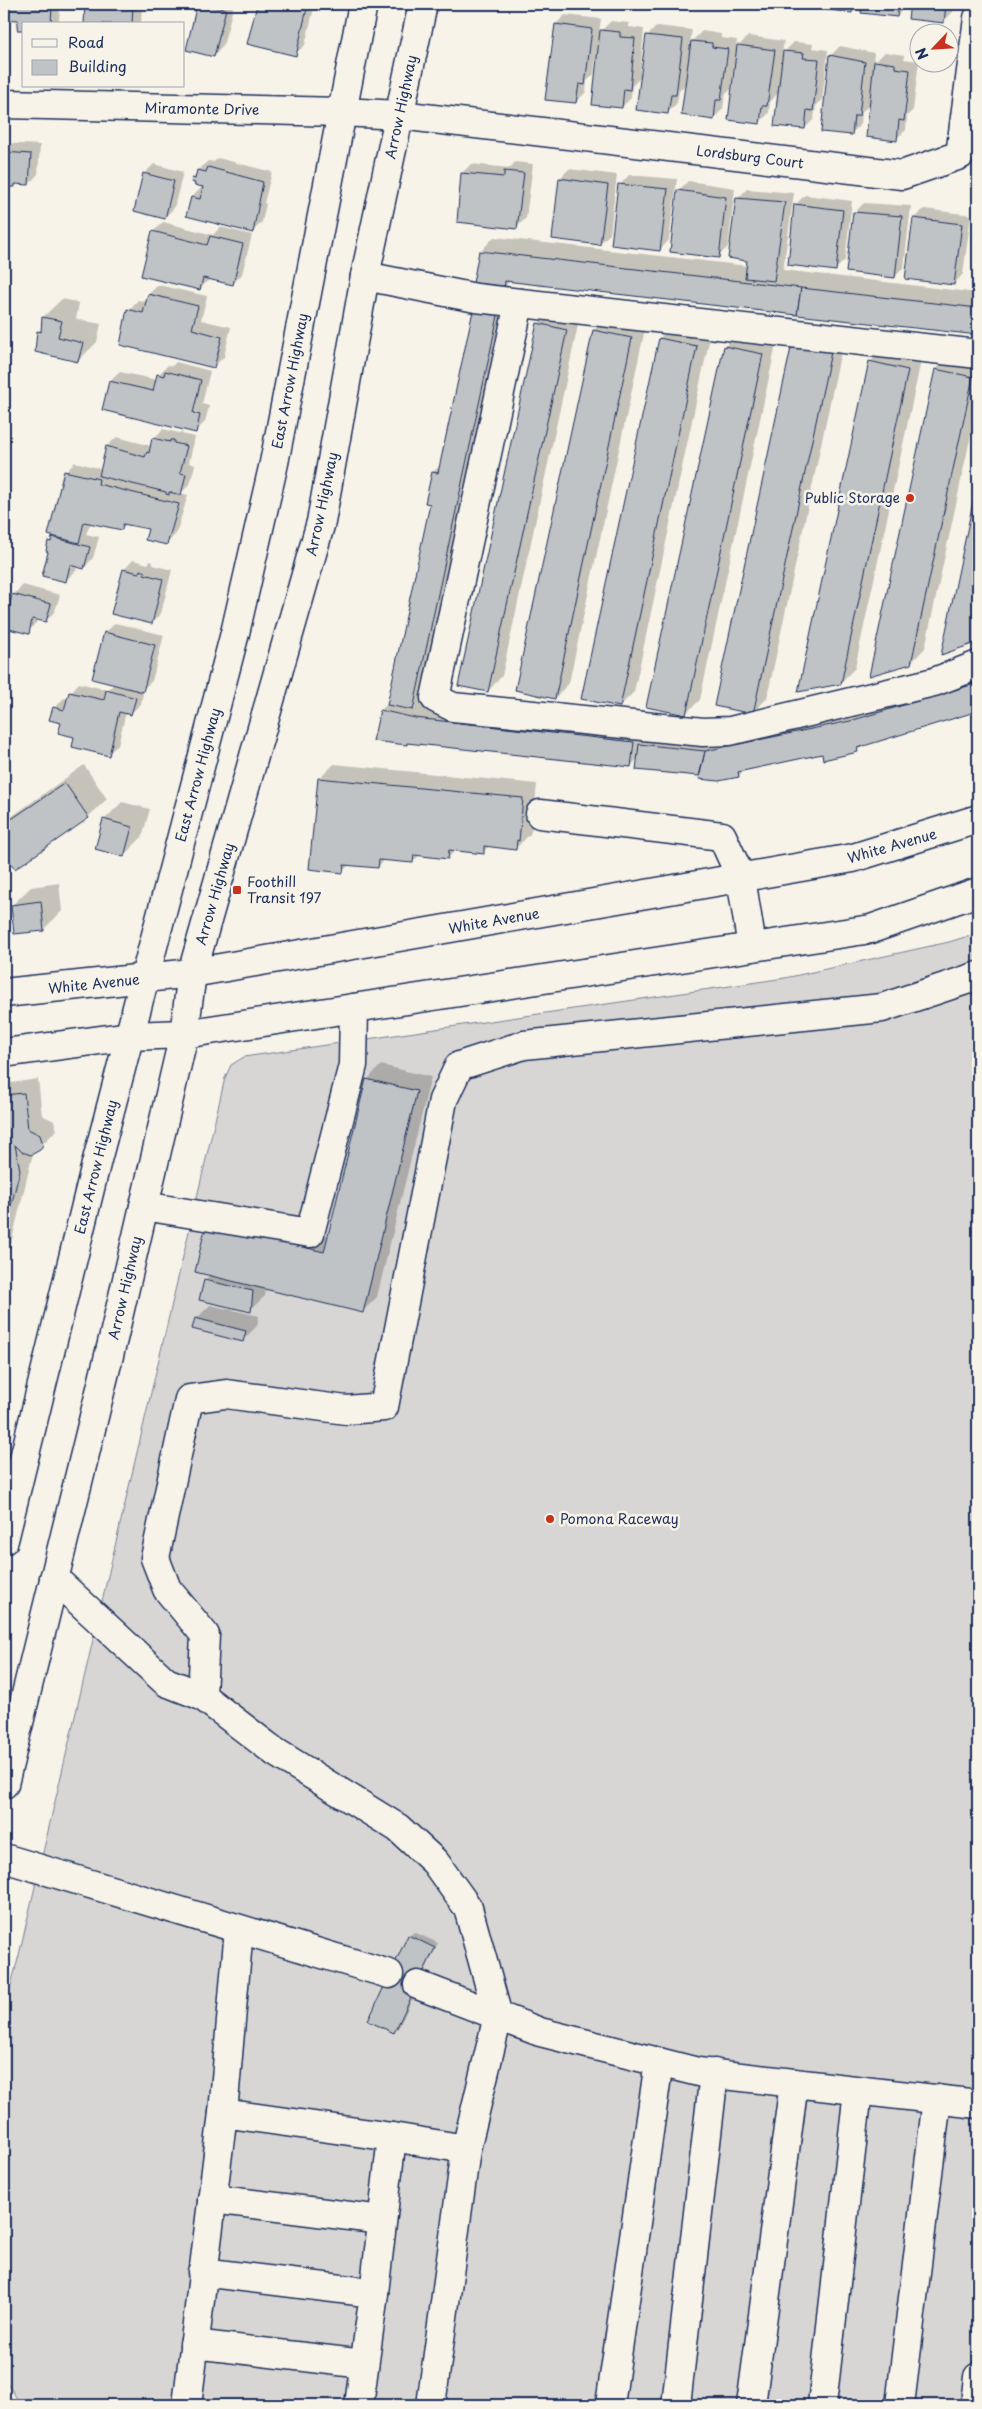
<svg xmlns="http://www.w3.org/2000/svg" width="982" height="2409" viewBox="0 0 982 2409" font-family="'Playpen Sans',sans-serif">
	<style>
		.pitch { fill: #d7d6d4; stroke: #798299 }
		.shadow { fill: #0003 }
		.building { fill: #c0c3c5; stroke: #1b2f5e }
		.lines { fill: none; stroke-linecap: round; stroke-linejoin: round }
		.minor-casing { stroke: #1b2f5e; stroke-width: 31 }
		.major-casing { stroke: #1b2f5e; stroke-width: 31 }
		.minor { stroke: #f7f3e8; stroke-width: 28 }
		.major { stroke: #f7f3e8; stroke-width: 28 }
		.poi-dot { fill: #c8321e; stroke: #f7f3e8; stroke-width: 2 }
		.labels { text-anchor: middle; stroke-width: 5; stroke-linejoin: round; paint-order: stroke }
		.street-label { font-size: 14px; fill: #1b2f5e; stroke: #f7f3e8 }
		.poi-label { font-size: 14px; fill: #1b2f5e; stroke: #f7f3e8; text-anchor: start }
	</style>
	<rect width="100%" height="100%" fill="#f7f3e8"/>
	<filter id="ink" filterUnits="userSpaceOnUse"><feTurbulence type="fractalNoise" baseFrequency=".02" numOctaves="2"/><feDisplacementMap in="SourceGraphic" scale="10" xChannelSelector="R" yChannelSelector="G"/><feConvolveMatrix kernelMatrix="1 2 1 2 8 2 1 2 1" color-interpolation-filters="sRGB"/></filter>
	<g filter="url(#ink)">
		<path class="pitch" d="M978,933V2405H21L4,2378V2010L18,1959L225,1078L231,1065L244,1057L785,978L949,942Z"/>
		<g class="shadow">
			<path d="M4,4H60L59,21L56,24H24L19,18L4,17Z"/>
			<path d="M86,4H142L141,24H86Z"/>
			<path d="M198,4H234L223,46L214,56L187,49Z"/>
			<path d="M256,4H315L305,45L295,54Z"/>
			<path d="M817,4H859L851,11L816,7Z"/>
			<path d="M863,4H907L897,16L862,12Z"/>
			<path d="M911,4H954L953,12L943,22L909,18Z"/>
			<path d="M565,15L601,19L599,33L611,21L629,23V27L644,29L640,74H642L647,36L657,26L692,30L690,43L702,31L721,34V38L737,40L736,49L748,36L784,41L782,54L794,42L813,44L812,48L828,50L822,100L816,106L814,119L805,128L779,92L770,102L769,113L759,123L735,72L733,71L731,89L725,95L723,109L713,119L687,83L679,91L677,103L667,113L642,76L632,86L631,98L622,107L598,61H595L594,74L587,81L586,92L576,102L556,24Z"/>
			<path d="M840,46L874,53L873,64L885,52L904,55V59L919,61L913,110L907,116L906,130L896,139L871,103L862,112L861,124L851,134L830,56Z"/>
			<path d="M4,143L40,145L38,174L29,184L17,183L9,189H4Z"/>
			<path d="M218,158L272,172L264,203L266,204L262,222L252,232L192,197L203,186L193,179L198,170L208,161L214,162Z"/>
			<path d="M515,162L533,164L526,218L516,228L462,173L471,164L510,168Z"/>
			<path d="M154,164L183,172L174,208L164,218L144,174Z"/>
			<path d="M569,169L617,175L610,234L600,243L560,178Z"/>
			<path d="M629,175L677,179L669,240L660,250L620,185Z"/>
			<path d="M688,181L735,188L728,247L718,256L678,191Z"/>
			<path d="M747,189L794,193L783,270L978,293V334L511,280L504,287L480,252L494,237L748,266V260L737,199Z"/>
			<path d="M805,195L852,201L845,260L836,269L789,264L796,204Z"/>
			<path d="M864,203L911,206L904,267L895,277L854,213Z"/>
			<path d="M924,209L971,215L963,274L954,284L914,218Z"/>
			<path d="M163,222L213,235L220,227L252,235L242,274L233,284L210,279L200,289L153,232Z"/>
			<path d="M158,285L207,296L201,320L231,327L224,357L214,366L129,310L138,300L147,302L149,294Z"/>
			<path d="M512,297L427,694L420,702L722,737L978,674V710L864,744L857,751L823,753L744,770L739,776L701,775L637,768L638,758L631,766L408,741L381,710L388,703L431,503L427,502L433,472L442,464L475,306Z"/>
			<path d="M62,299L79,303L76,319L101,324L97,342L78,361L38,332L42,328L43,317Z"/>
			<path d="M552,310L580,316L502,676L488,691L538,324Z"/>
			<path d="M608,316L646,324L569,683L555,698L594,330Z"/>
			<path d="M674,324L711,332L634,692L620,706L660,338Z"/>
			<path d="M739,332L777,340L700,700L685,714L725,346Z"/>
			<path d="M844,337L767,698L753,713L793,344Z"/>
			<path d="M884,348L922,356L855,668L840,683L870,362Z"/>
			<path d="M950,355L978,361V402L925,648L911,663L936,370Z"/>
			<path d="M176,362L210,371L202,404L209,406L205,422L196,431L104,409L110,381L120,372L157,380L158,375L168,365L172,366Z"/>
			<path d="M163,429L179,433L183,431L182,434L195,437L189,463L195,465L190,484L181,493L188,495L176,534L166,544L149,528L127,523L121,529L91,522L86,534L99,537L93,558L84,568L77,566L76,571L66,580L50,551L49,542L56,536L66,472L75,462L102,469L107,446L117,437L151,446L153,439Z"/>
			<path d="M978,484V640L942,653Z"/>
			<path d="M133,560L148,564L150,561L153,562V565L172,570L161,613L152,623L124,570Z"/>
			<path d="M23,585L60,595L55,611L46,621L39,619L28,632L13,595Z"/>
			<path d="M115,623L164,635L152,681L144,688L141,704L131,713L126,712L118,745L108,754L76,736L62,722L54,708L64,698L68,699L70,693L79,683L108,690L115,683L94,678L106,632Z"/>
			<path d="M334,764L537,784L533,825L530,834L516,848L490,845L483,852L456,850L448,858L420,855L412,862L385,859L378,867L350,864L343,871L320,778Z"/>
			<path d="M84,765L107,799L88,817L15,867L4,850V822Z"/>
			<path d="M122,802L150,809L142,837L124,855L104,820Z"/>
			<path d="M59,883L62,911L44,929L15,933L12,905L31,887Z"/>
			<path d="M381,1065L431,1077L377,1297L363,1311L266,1288L265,1296L250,1310L201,1299L205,1280L211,1274L222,1210L329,1236L367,1080Z"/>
			<path d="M38,1079L42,1115L54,1121L57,1130L33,1153L4,1273V1084Z"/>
			<path d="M210,1305L259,1316L257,1326L243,1340L196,1319Z"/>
			<path d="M414,1932L438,1943L399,2027L394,2032L409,1936Z"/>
		</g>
		<g class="building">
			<path d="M4,4H52L51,24H24V30H17L18,20L4,19Z"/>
			<path d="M85,4H133L132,24H84Z"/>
			<path d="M197,4L226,9L214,57L186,50Z"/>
			<path d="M251,4H308L296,56L247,44L257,5Z"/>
			<path d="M774,4H806V7Z"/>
			<path d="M815,4H853L852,13L815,8Z"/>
			<path d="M862,4H899L897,17L861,13Z"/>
			<path d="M910,4H946L944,23L908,19Z"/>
			<path d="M555,24L592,29L585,85L579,84L576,103L545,100Z"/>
			<path d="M600,30L620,32V37L635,38L630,90L624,89L622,108L592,105Z"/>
			<path d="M646,35L683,39L676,95H671L668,114L636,110Z"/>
			<path d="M691,41L712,43V47L728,49L721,100H716L714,120L681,115Z"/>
			<path d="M737,45L775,50L767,106H762L760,124L728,120Z"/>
			<path d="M783,51L804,53L803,58L819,59L813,111L807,110L805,129L774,126Z"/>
			<path d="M829,55L865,62L859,116H854L852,135L821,132Z"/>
			<path d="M874,61L895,64V68L910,70L904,121L899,120L897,141L866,137Z"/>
			<path d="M4,152L31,154L29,185L15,184V187H9V190H4Z"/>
			<path d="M208,167L263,182L253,233L186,216L191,197L200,199L203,187L194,185L195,183L191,182L192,178L195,179L197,170L206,172Z"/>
			<path d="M504,171L524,173L517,229L457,222L461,173L504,177Z"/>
			<path d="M143,173L174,181L165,219L134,211Z"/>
			<path d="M559,178L608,185L600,245L552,239Z"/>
			<path d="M618,184L668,189L660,251L611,245Z"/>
			<path d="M677,190L726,197L719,258L670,252Z"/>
			<path d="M736,198L785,202L774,281L745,278L747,261L728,258Z"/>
			<path d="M794,204L843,210L836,271L788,265Z"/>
			<path d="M853,212L902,216L895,278L846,272Z"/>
			<path d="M913,218L962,224L954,285L905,279Z"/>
			<path d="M152,231L207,245L210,236L243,244L233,285L203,278L200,290L141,276Z"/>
			<path d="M479,251L801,288L797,315L505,281L504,289L473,283Z"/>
			<path d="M801,288L978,308V335L797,315Z"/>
			<path d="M148,294L198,306L192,329L222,337L214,368L120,345L127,309L143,313Z"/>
			<path d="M474,306L499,311L413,710L387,705L430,504L425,503L432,472L438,473Z"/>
			<path d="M42,317L62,321L58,337L83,343L78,362L35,352L37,331L41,332Z"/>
			<path d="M537,323L567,330L488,692L458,686Z"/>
			<path d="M593,330L632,338L555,699L515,690Z"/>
			<path d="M659,338L697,346L620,707L581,699Z"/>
			<path d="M792,343L831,352L753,714L714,706Z"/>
			<path d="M724,346L763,354L686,715L646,707Z"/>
			<path d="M869,361L908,370L841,684L798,692Z"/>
			<path d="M935,369L973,377L911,664L869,676Z"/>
			<path d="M165,371L201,380L193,413L200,415L196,433L102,410L109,381L153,391L157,374L164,376Z"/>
			<path d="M152,438L170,442V440H174V443L187,446L180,473L186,474L181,495L169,492V495L166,494V492L99,476L106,446L145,457L147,452L149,453Z"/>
			<path d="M64,471L99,479L98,484L179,504L167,545L145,540L148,529L123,524L122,530L84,522L79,543L48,535Z"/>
			<path d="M978,478V642L941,655Z"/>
			<path d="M52,537L90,547L84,569L70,565L66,582L42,576L48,552L46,551L48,541L51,542Z"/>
			<path d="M123,569L139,573L140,570L145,572L144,574L163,579L152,624L111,614Z"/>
			<path d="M12,594L51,604L46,622L32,619L29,634L5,628Z"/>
			<path d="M104,632L155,645L143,692L92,679Z"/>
			<path d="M978,683V711L857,748L858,752L823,760L822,754L738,772L739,777L719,781L699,779L705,751L850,721Z"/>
			<path d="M106,690L136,698L131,715L119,712L109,756L72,747L74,737L58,733L61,723L49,720L53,707L64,710L69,692L104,700Z"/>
			<path d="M380,710L415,718L634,742L631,767L407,743V745L373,741Z"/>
			<path d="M639,744L705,751L699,776L636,770Z"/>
			<path d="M318,778L523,798L519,841L517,840L516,850L484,846V854L449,850L448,859L414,855L413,863L379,860L378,868L344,865L343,873L309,869Z"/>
			<path d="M65,783L89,818L15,869L4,853V824Z"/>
			<path d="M103,819L132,827L124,857L95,849Z"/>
			<path d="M41,901L44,931L14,934L11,905Z"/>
			<path d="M366,1079L417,1091L363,1313L195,1272L206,1224L324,1252Z"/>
			<path d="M24,1093L28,1129L40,1135L43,1145L40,1150L31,1155L22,1152L15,1145L20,1170L4,1234V1095Z"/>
			<path d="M204,1280L253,1291L251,1312L199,1300Z"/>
			<path d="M195,1318L246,1331L243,1342L192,1329Z"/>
			<path d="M408,1935L435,1948L394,2033L368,2021Z"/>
		</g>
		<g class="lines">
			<g class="minor-casing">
				<g id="minor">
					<path d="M4,104L341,112L400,115L902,175L960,155L978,18"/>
					<path d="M365,276L476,298L978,354"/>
					<path d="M519,303L435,698L453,707L703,732L730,731L934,682L978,665"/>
					<path d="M540,814L722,836L741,878L752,947"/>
					<path d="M144,1206L310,1233L353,1065L354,1008"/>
					<path d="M54,1578L166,1682L202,1696"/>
					<path d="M4,1858L389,1974"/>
					<path d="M418,1985L540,2032L698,2072L978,2104"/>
					<path d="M223,2113L239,1929"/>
					<path d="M392,2137L466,2149"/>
					<path d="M212,2199L382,2220"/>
					<path d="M202,2272L374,2293L359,2405"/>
					<path d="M194,2344L364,2364"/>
					<path d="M187,2405L223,2113L392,2137L374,2293"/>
					<path d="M431,2405L466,2149L498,2016L468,1908L435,1862L398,1828L275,1752L202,1696L205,1635L167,1589L155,1558L189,1399L226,1394L346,1410L384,1407L443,1100L459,1066L524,1045L882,1008L978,976"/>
					<path d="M610,2405L659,2062"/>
					<path d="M676,2405L714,2073"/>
					<path d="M751,2405L794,2083"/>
					<path d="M822,2405L858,2091"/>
					<path d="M900,2405L937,2099"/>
					<path d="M975,2405L978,2377"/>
				</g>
			</g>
			<g class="major-casing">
				<g id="major">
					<path d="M4,993L192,973L853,858L978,819"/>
					<path d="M4,1053L130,1036L184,1034L871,929L978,892"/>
					<path d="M4,1540L96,1164L235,633L274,463L363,4"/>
					<path d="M4,1784L114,1335L184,1034L192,973L321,522L365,276L423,4"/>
				</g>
			</g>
			<use href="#minor" class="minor"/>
			<use href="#major" class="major"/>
		</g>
	</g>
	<g class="poi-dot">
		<circle cx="910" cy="498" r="5"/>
		<rect x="232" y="885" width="10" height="10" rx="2.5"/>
		<circle cx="550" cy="1519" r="5"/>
	</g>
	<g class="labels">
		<g class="street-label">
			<text transform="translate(401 107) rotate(-78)" y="5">Arrow Highway</text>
			<text transform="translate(202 109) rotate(1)" y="5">Miramonte Drive</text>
			<text transform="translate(750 157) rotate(7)" y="5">Lordsburg Court</text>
			<text transform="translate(290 381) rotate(-79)" y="5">East Arrow Highway</text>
			<text transform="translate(322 504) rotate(-78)" y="5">Arrow Highway</text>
			<text transform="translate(198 775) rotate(-75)" y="5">East Arrow Highway</text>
			<text transform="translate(892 846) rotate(-16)" y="5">White Avenue</text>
			<text transform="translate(215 894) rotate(-74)" y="5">Arrow Highway</text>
			<text transform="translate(494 921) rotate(-10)" y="5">White Avenue</text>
			<text transform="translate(94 984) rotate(-6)" y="5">White Avenue</text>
			<text transform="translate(96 1167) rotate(-76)" y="5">East Arrow Highway</text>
			<text transform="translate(125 1288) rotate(-77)" y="5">Arrow Highway</text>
		</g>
		<g class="poi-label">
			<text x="900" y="503" text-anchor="end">Public Storage</text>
			<text x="247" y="887">Foothill<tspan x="247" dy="16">Transit 197</tspan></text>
			<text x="560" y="1524">Pomona Raceway</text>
		</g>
	</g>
	<rect width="982" height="2409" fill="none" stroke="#f7f3e8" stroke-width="20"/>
	<rect x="10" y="10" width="962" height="2389" fill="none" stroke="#1b2f5e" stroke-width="2" filter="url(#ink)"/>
	<rect x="22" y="22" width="162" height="65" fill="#f7f3e8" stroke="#9fa5b1"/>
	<rect x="32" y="39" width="25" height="8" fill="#f7f3e8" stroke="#9fa5b1"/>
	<text x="68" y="48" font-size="15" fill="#1b2f5e">Road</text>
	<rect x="32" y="60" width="25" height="15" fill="#c0c3c5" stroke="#9fa5b1"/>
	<text x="68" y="72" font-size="15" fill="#1b2f5e">Building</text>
	<g transform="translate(934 48) rotate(245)"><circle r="24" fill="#f7f3e8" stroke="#9fa5b1"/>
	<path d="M0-4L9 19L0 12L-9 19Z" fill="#c8321e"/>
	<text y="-8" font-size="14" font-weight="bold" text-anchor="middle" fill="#1b2f5e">N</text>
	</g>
</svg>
